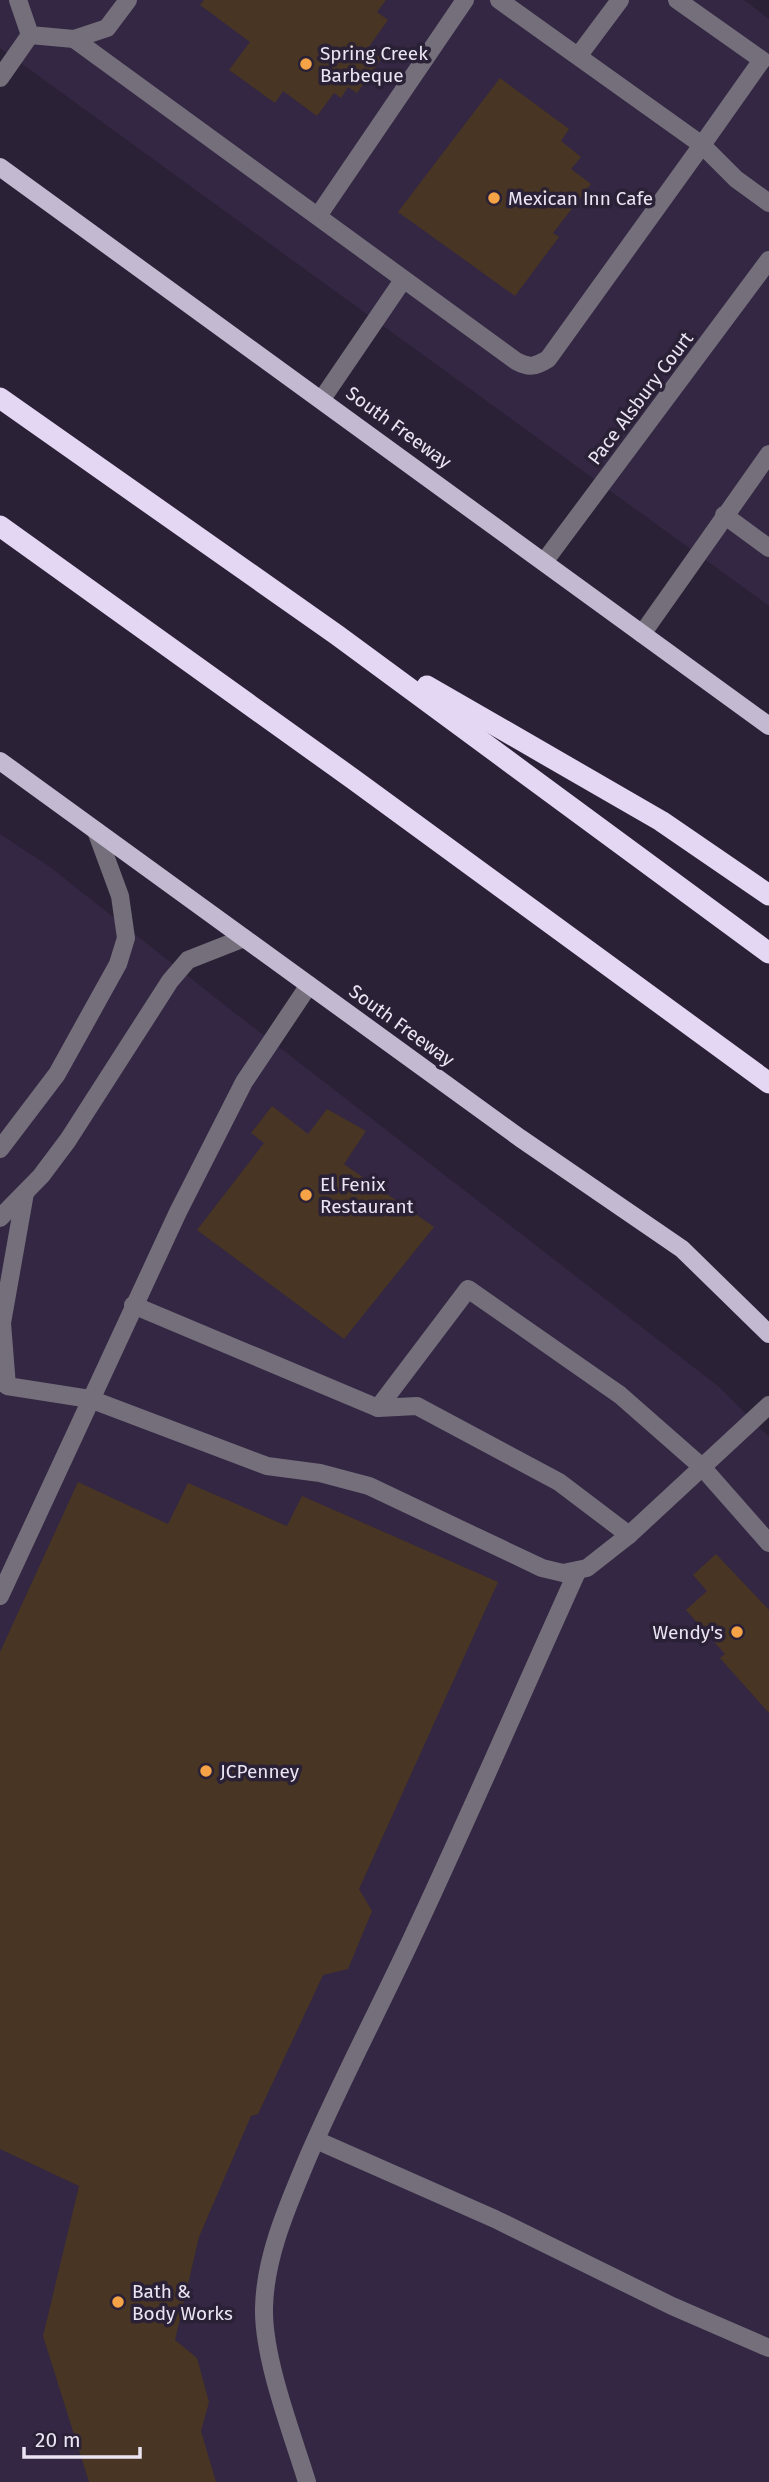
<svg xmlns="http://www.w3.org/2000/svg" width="769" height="2482" viewBox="0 0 769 2482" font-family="'Fira Sans',sans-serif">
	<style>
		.built { fill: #332743 }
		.building { fill: #493523 }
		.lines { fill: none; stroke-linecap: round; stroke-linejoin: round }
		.minor { stroke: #746f7b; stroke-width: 18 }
		.major { stroke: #c3bad1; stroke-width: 18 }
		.highway { stroke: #e3d7f4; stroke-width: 21 }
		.poi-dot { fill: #f6a246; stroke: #2a2136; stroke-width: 2.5 }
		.labels { text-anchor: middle; stroke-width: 7; stroke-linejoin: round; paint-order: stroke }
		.poi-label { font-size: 19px; fill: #ebe5f3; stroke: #2a2136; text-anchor: start }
		.street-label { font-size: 19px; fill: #ebe5f3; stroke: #2a2136 }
	</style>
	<rect width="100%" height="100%" fill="#2a2136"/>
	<g class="built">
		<path d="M0,0H744L769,19V606L0,48Z"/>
		<path d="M0,834L50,867L231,1010L718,1386L769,1437V2482H0Z"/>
	</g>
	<g class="building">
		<path d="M204,0H386L377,12L388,20L368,48L382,58L357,93L348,87L341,98L334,93L317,116L283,91L275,103L229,70L250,42L200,5Z"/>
		<path d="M500,78L569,129L561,141L581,157L571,169L591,184L553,233L559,237L515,296L398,212Z"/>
		<path d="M272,1106L308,1134L327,1109L366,1131L344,1164L434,1227L344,1339L197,1230L264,1143L251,1133Z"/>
		<path d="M78,1482L168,1524L188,1483L287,1526L302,1496L498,1582L359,1889L372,1911L348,1969L323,1975L258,2114L251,2116L199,2237L175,2340L197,2358L209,2402L201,2431L216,2482H89L43,2336L79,2186L0,2149V1652Z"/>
		<path d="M716,1554L769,1610V1713L720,1658L725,1654L686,1610L707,1591L693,1575Z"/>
	</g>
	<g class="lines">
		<g class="minor">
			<path d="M18,0L30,35L74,39L107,28L128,0"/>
			<path d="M677,0L762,60L702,145L736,179L769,203"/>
			<path d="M74,39L516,361C529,368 535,367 548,359L702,145L499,0"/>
			<path d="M579,55L620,0"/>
			<path d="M0,78L30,35"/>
			<path d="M318,216L465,0"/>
			<path d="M322,399L403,280"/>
			<path d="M724,515L769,548"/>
			<path d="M544,562L769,260"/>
			<path d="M642,634L769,454"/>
			<path d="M0,1149L57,1074L118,964L126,938L120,896L96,831"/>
			<path d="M25,1193L2,1323L7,1386L90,1399L267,1466L320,1473L369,1486L542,1568L563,1573L587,1568L629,1535L769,1405"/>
			<path d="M0,1218L41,1176L68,1140L170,981L188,960L244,938"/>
			<path d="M133,1305L378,1408L417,1406L559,1482L629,1535"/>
			<path d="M378,1408L468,1289L620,1395L702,1467L769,1543"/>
			<path d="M0,1596L178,1212L244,1082L309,985"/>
			<path d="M316,2140L495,2219L672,2306L769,2348"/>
			<path d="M307,2482C292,2433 263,2359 264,2308C265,2256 288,2205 308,2157C340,2083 378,2011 412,1938C469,1817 522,1693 577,1572"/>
		</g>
		<g class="major">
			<path d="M0,167L769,726"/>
			<path d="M0,761L520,1138L682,1249L769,1334"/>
		</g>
		<g class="highway">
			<path d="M0,398L337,635L769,953"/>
			<path d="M0,526L353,779L769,1083"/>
			<path d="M427,686L661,821L769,895"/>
		</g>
	</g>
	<g class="poi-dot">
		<circle cx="306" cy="64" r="7"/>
		<circle cx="494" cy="198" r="7"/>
		<circle cx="306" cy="1195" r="7"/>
		<circle cx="737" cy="1632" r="7"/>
		<circle cx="206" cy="1771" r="7"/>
		<circle cx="118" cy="2302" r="7"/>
	</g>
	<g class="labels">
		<g class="poi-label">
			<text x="320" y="60">Spring Creek<tspan x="320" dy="22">Barbeque</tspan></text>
			<text x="508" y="205">Mexican Inn Cafe</text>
			<text x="320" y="1191">El Fenix<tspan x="320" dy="22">Restaurant</tspan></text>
			<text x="723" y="1639" text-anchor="end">Wendy's</text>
			<text x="220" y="1778">JCPenney</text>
			<text x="132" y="2298">Bath &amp;<tspan x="132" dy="22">Body Works</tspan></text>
		</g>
		<g class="street-label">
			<text transform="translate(640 398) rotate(-53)" y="7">Pace Alsbury Court</text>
			<text transform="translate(399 427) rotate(36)" y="7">South Freeway</text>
			<text transform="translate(402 1025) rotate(36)" y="7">South Freeway</text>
		</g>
	</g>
	<path d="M24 2447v10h116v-10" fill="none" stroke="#ebe5f3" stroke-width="3.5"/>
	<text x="35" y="2447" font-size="21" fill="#ebe5f3" stroke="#2a2136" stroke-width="5" paint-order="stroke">20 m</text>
</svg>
